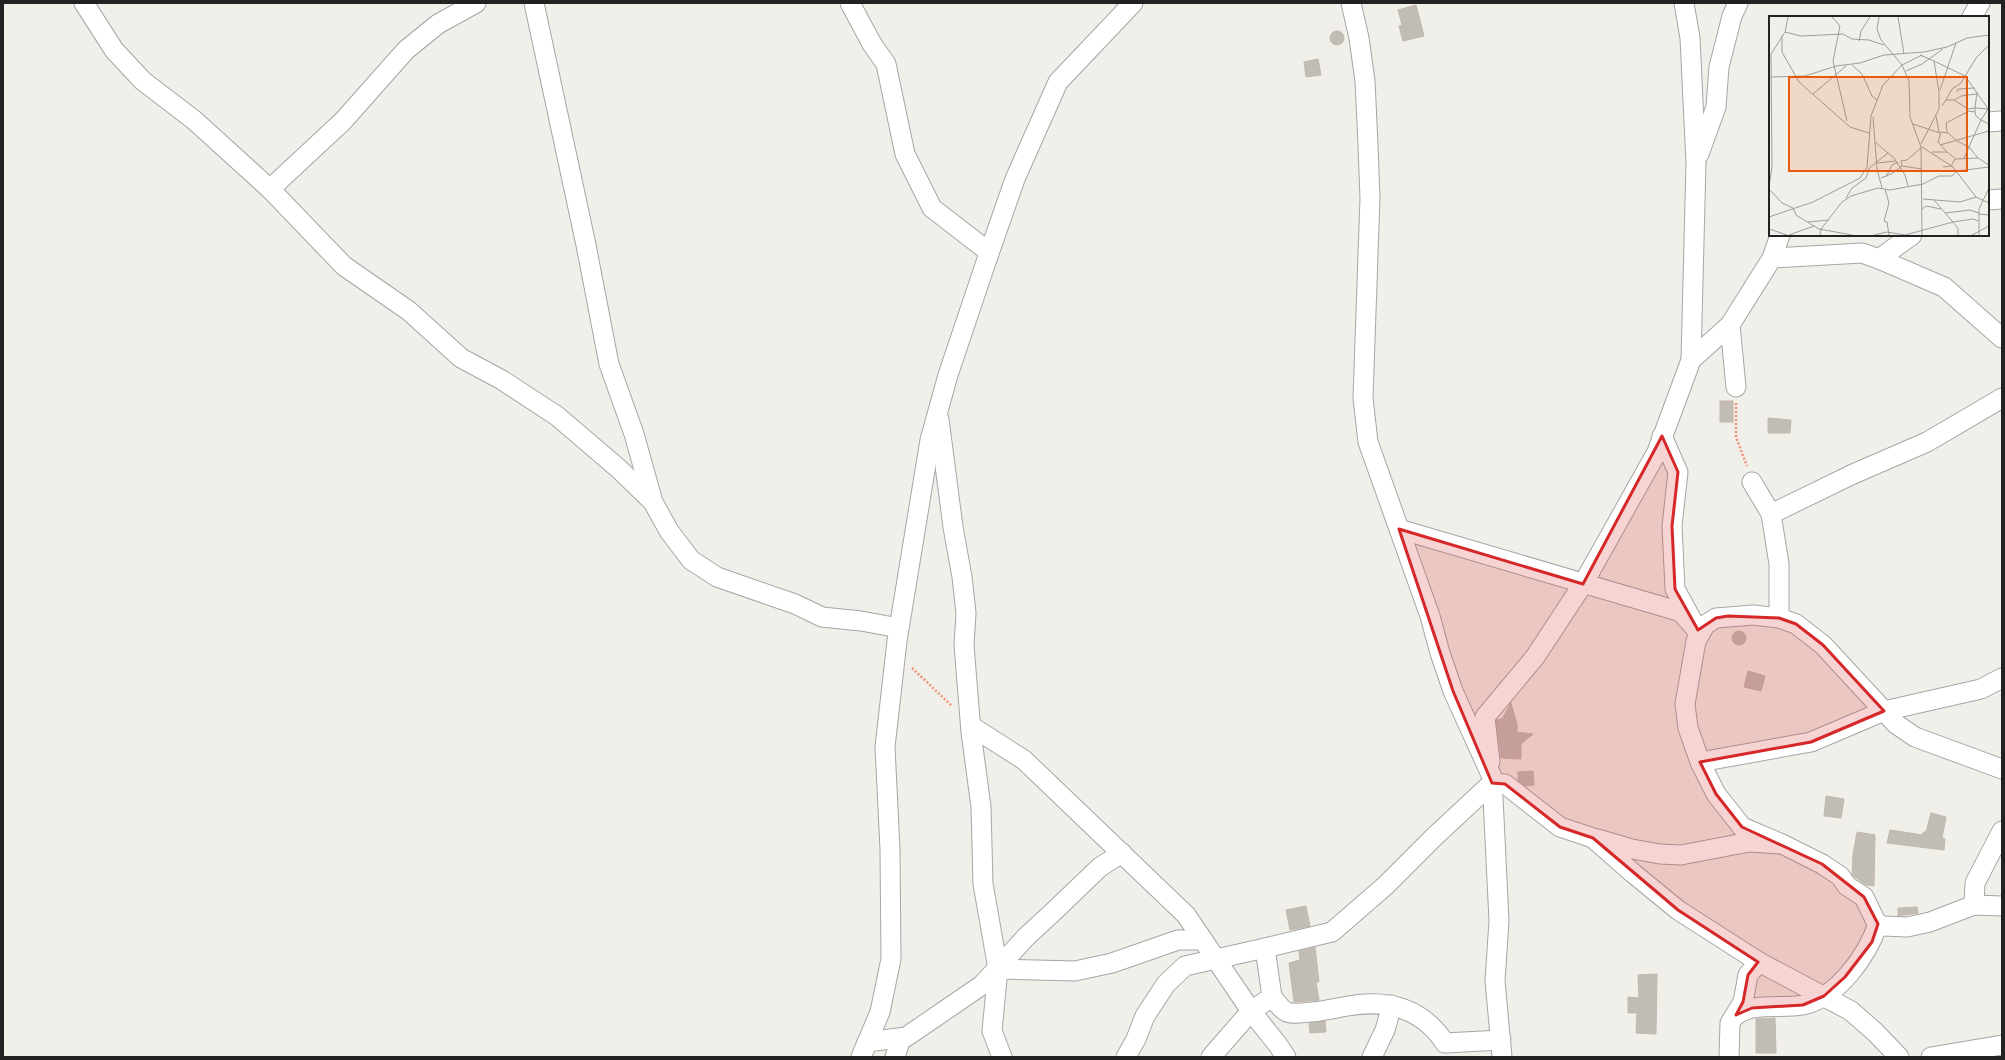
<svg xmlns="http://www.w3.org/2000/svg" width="2005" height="1060" viewBox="0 0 2005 1060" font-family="'Alegreya Sans',sans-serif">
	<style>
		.building { fill: #c2bcb6; stroke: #c2b8ac }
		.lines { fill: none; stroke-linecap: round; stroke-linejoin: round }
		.minor-casing { stroke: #a6a6a6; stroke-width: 21 }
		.path { stroke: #f29079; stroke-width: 2.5; stroke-dasharray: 2 2; stroke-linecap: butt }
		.minor { stroke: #fff; stroke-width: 19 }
		.marked { fill: #d62828; fill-opacity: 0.2; stroke: #d62828; stroke-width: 3; stroke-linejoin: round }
		.inset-road { fill: none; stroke: #9e9d99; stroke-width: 1 }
		.view { fill: #e8590c; fill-opacity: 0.15; stroke: #e8590c; stroke-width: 2 }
		.inset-edge { fill: none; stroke: #222; stroke-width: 2 }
	</style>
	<rect width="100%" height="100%" fill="#f1efe9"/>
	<g class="building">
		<path d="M1416,5L1424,36L1403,41L1399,26L1402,25L1398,10Z"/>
		<circle cx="1337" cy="38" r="7"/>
		<path d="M1318,59L1321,75L1306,77L1304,62Z"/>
		<rect x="1720" y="401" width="13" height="21"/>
		<path d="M1768,418L1791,420L1790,433H1768Z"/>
		<circle cx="1739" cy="638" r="7"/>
		<path d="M1748,671L1765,676L1761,691L1744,687Z"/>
		<path d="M1511,703L1517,724V732L1533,734L1521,744V759L1501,758L1496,720L1502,719Z"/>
		<path d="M1533,771L1534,785L1525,786L1518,780V772Z"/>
		<path d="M1826,796L1844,799L1841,818L1824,816Z"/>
		<path d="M1931,813L1946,817L1942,838L1945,839L1944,850L1887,843L1890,830L1923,835V832H1926Z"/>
		<path d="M1857,832L1875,835L1874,886L1866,885L1852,875L1853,854Z"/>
		<path d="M1306,906L1310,926L1290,930L1286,910Z"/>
		<path d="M1917,907L1918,913L1898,916V908Z"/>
		<path d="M1315,947L1319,982H1316L1319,1000L1294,1002L1289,963L1300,960L1299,951Z"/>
		<path d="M1657,974L1656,1034L1636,1033L1637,1013H1628V997L1639,998L1638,975Z"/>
		<path d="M1775,1018L1776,1053H1756V1019Z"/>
		<path d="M1325,1021L1326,1032L1310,1033L1309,1023Z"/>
	</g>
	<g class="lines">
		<g class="minor-casing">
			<g id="minor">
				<path d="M84,3L114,50L143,81L194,120L270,189L344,266L409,311L461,358L502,380L557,416L619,469L652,501"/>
				<path d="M534,3L586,245L609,364L634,434L653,502L669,531L691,560L717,577L795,604L822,617L861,621L899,628"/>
				<path d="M850,3L872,44L886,64L905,154L932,208L989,252"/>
				<path d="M1351,3L1359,38L1365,81L1368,145L1370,198L1363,398L1368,442L1430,616L1440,653L1453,691L1492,777L1499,921L1495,981L1502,1057"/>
				<path d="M1972,17L1980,3"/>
				<path d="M1988,122L2002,121"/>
				<path d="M1699,154L1716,107L1719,67L1732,16L1738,3"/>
				<path d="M270,189L343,121L406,50L438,24L476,3"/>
				<path d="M1988,200L2002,199"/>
				<path d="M1772,258L1780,235"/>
				<path d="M1879,259L1912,235"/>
				<path d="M1730,325L1772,258L1862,253L1879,259L1944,287L2002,338"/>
				<path d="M1691,360L1730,325L1736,387"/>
				<path d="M939,419L953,527L962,577L966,613L964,645L971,732L981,807L983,884L998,969L992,1031L1002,1057"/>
				<path d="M1662,436L1678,472L1672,526L1675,589L1692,620"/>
				<path d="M1752,482L1771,514"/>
				<path d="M1399,529L1681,612L1700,634"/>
				<path d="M1779,618V564L1771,514L1851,475L1927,442L2002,398"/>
				<path d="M971,726L1024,760L1186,915L1251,1011L1278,1045L1286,1057"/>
				<path d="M1490,762L1485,717L1535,657L1583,584L1657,452L1691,360L1696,163L1690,38L1684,3"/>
				<path d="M1700,762L1811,742L1884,711L1981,689L2002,678"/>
				<path d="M1598,839L1632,849L1660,854L1681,855L1749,842L1782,844L1822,864L1840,876L1847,886L1864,897L1876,922L1883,926L1907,927L1930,922L1974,905L2002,906"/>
				<path d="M1782,844L1742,827L1716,794L1700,762L1688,728L1685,704L1696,641L1705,625L1716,618L1753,615L1779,618L1796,624L1823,645L1896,724L1915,737L2002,769"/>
				<path d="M1974,905L1975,883L2002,831"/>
				<path d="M998,969L1075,971L1112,963L1178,940H1203"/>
				<path d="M1272,997C1277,1002 1281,1010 1287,1012C1294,1015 1305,1012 1312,1012C1324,1011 1336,1008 1348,1006C1388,999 1422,1008 1445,1043L1501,1040"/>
				<path d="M1736,1015C1741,1012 1747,1009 1753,1008C1770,1005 1787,1008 1803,1005C1838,997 1867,956 1878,924"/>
				<path d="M867,1042L906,1037L982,985L1026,937L1052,913L1100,867L1122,853"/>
				<path d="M861,1057L880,1012L891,959L890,849L885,747L897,641L930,440L948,375L985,265L1015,179L1058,82L1133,3"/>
				<path d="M895,1057L901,1038"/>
				<path d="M1126,1057L1136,1039L1145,1016L1166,984L1185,966L1265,948"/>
				<path d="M1211,1057L1251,1011L1272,997L1265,948L1332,932L1385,886L1433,838L1492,783L1505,784L1560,827L1593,838L1634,874L1678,910L1759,962L1851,1011L1875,1032L1899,1057"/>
				<path d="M1372,1057L1385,1030L1392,1005"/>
				<path d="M1729,1057L1730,1023L1743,1002L1748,975L1759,962"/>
				<path d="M1931,1057L2002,1045"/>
			</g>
		</g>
		<g class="path">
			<path d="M1736,403V437L1747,466"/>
			<path d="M912,668L952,706"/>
		</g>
		<use href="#minor" class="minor"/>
	</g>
	<path class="marked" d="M1662,436L1678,472L1672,526L1675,589L1698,630L1716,618L1728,616L1779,618L1796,624L1823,645L1884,711L1811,742L1700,762L1716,794L1742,827L1822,864L1864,897L1878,924L1872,942L1845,977L1824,996L1803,1005L1752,1008L1736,1015L1743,1002L1748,975L1758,962L1678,910L1593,838L1560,827L1505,784L1492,783L1453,691L1399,529L1583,584Z"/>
	<g transform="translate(1769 16)">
		<rect width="220" height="220" fill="#f1efe9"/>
		<path class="inset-road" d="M63,1L71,10L64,45L78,105M110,1L108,13L112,24L133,49L140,65L141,101L152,131L153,219M129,1L135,38M16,16L32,20L74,18L83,23L100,24L115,29M13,20V36L30,66L81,111L100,117M90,25L92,15L101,1M151,39L165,45L170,76V93L152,128M165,45L196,60L220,94M83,49L93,58L103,80L108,84M137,55L153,48L174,33M2,61L36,60L67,50L91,47L115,39L155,36L178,31L198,22L220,19M171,74L187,27M188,76L189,73L206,72M44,78L77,50M177,84L183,73L192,67L207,42L220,29M186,84L192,80L207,78M173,90L177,84H185L199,93L206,92L208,76M206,96L207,100L212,104L219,93M167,100L170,116M104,101L108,153L113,172M144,108L171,117M178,116L177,107L200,95L206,96V92L220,93M106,126L125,142L136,159L139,170M171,129L220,115M163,136H178L187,143L209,142L220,149M178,136L169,126L172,116L179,117L188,125L200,131L209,142M195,142L212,104L220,108M108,147L127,145M133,150L153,153M174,151L182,150L186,143M99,153L119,137M117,161L123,149L129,146M112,162L124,157L133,150L132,145L138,144L153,131L184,151L207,181L220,187M0,171L3,151L2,38L16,16L19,1M220,172L210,193V198L220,199M0,173L13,187L24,192L27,199L50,213L83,219M116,173L120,187L115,205L118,206L120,219M77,182L83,172L97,162L100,153M154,183L191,186L207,181M165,184L189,212V219M153,193L157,190L172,193M176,197L201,194L210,197V219M0,201L44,186L91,162L98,151L102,100L114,69L133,49L153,39M39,206L60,204M0,213L18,219M20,219L45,210M51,219L52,213L73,186L82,180L109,172L121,174L154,168L170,160H183L188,155L220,151M105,219L118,216L136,219L184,206L204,203L209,205M203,219L220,210"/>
		<path class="view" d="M20,61H198V155H20Z"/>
		<rect width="220" height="220" class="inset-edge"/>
	</g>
	<rect width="2005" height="1060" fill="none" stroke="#222222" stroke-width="8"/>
</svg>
